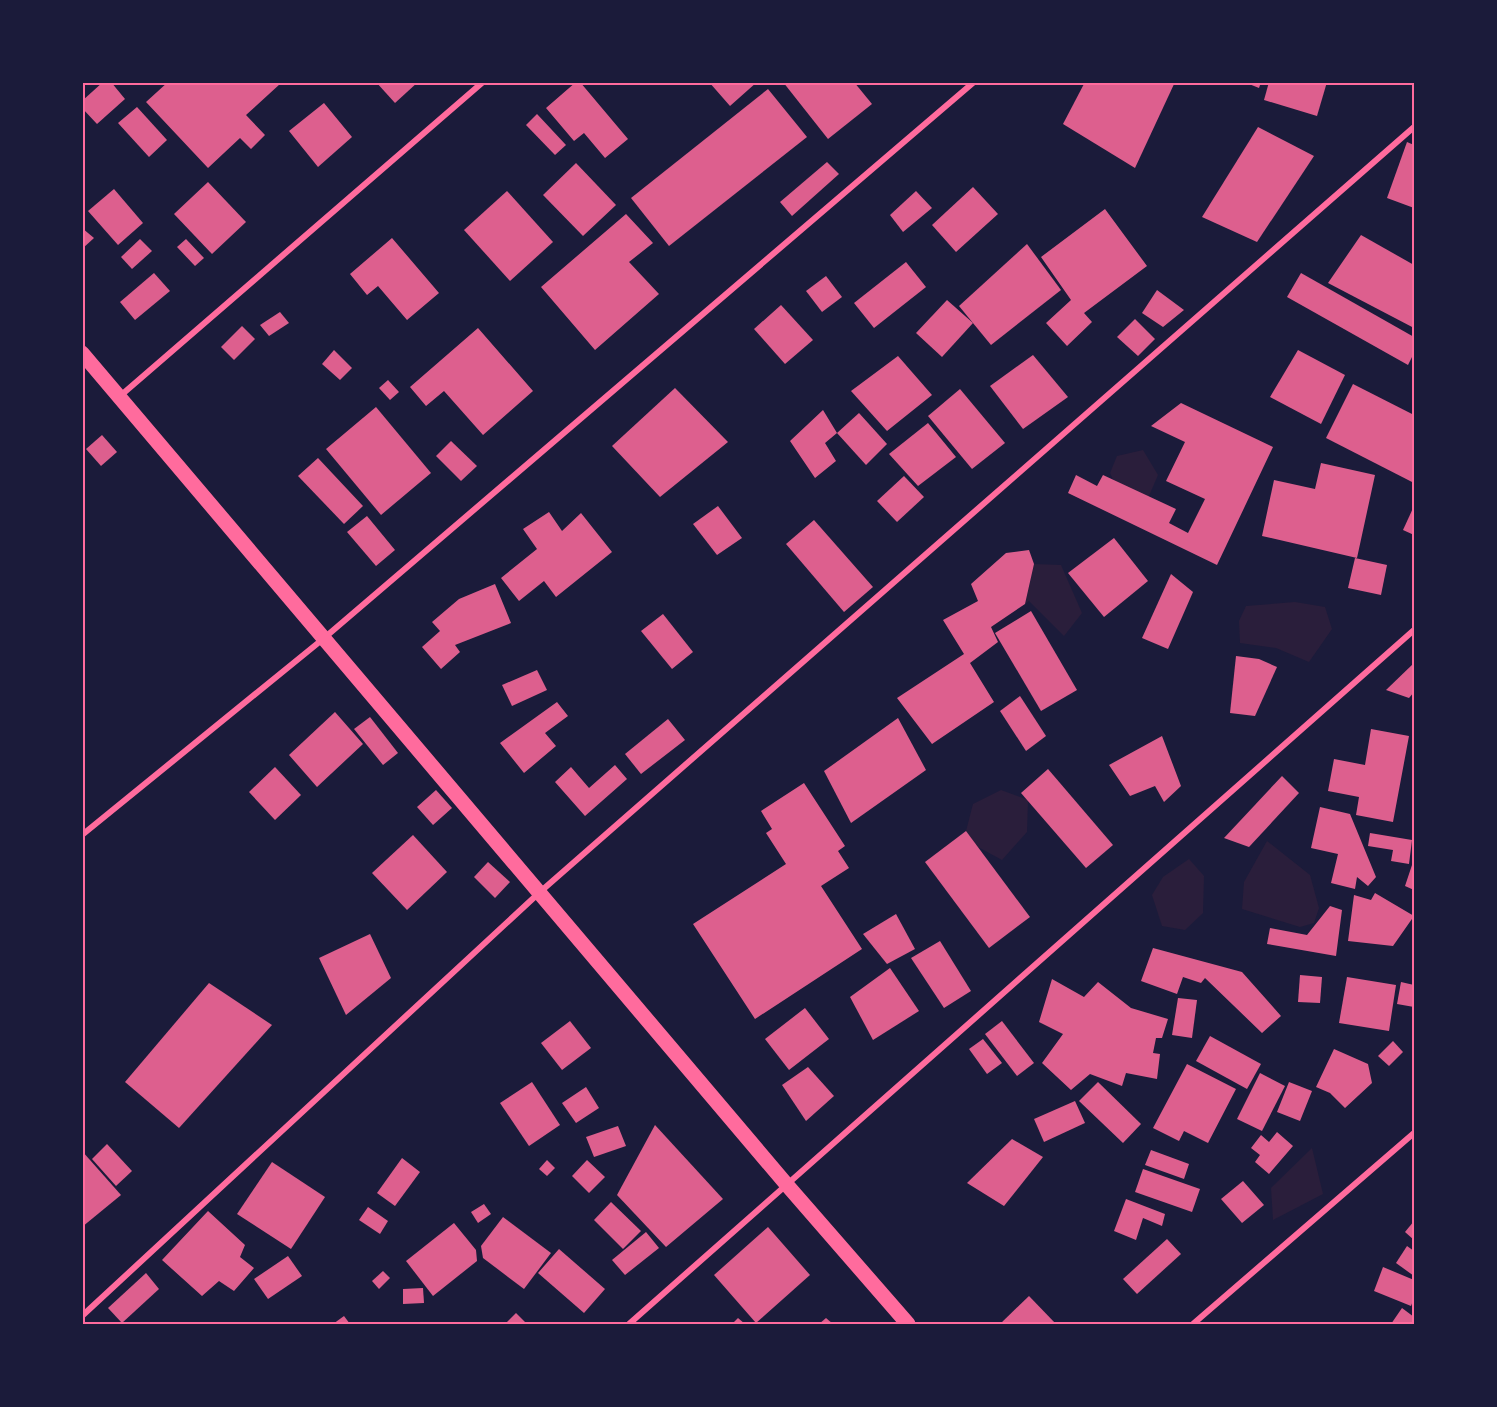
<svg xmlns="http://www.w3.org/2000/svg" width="1497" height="1407" viewBox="0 0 1497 1407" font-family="Ubuntu,sans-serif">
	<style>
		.green { fill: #2a1e3b }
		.building { fill: #dd5f8e }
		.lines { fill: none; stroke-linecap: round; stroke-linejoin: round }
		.minor { stroke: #ff6b9d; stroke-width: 6 }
		.primary { stroke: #ff6b9d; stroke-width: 15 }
		.neatline { fill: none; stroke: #ff6b9d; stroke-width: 2 }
	</style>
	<rect width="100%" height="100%" fill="#1b1b3a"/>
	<g class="green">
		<path d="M1143,450L1158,475L1146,503L1117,488L1110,473L1117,456Z"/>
		<path d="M1034,564L1061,565L1082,613L1064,636L1029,601L1025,604Z"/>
		<path d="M1295,602L1325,607L1332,629L1309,662L1276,648L1240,643L1239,621L1246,606Z"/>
		<path d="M1001,790L1028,800L1027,832L1002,860L978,847L966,831L973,804Z"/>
		<path d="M1267,841L1310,875L1319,908L1314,923L1300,927L1242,909L1244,882Z"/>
		<path d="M1189,859L1204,876L1203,913L1185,930L1162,926L1152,895L1163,877Z"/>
		<path d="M1312,1148L1323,1194L1273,1220L1271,1188Z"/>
	</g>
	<g class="building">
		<path d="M103,82H111L125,99L97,124L82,108V101Z"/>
		<path d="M168,82H279L280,84L246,115L265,135L251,149L240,138L208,168L146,102Z"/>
		<path d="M376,82H418L395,103Z"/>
		<path d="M576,82H580L628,139L605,158L584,133L574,141L546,108Z"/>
		<path d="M709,82H757L730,106Z"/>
		<path d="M783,82H854L872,104L828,139Z"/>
		<path d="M1085,82H1175L1135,168L1063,124Z"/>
		<path d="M1244,82H1261L1259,88Z"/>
		<path d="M1269,82H1327L1317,116L1264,100Z"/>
		<path d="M768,89L807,137L669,246L631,198Z"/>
		<path d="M324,103L352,137L318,167L289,131Z"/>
		<path d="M137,107L167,140L149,157L118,123Z"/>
		<path d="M537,114L566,145L555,155L526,125Z"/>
		<path d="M1258,127L1314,156L1257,242L1202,217Z"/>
		<path d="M1407,142L1414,145V208L1387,198Z"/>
		<path d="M827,162L839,174L792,216L780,202Z"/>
		<path d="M576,163L616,205L583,236L543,195Z"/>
		<path d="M208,182L246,222L212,254L174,214Z"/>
		<path d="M973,187L998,214L956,252L932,225Z"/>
		<path d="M114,189L143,223L118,245L88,211Z"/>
		<path d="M507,191L553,242L510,281L464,230Z"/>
		<path d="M916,191L932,208L903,232L890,215Z"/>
		<path d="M1105,209L1147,266L1084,313L1092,322L1067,346L1046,323L1071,300L1041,257Z"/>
		<path d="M626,214L653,243L629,262L659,294L595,350L541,287Z"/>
		<path d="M82,228L94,238L82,249Z"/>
		<path d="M1361,235L1414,265V328L1328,283Z"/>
		<path d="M392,238L439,293L407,320L378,286L367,295L350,274Z"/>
		<path d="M140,239L152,251L132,269L121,257Z"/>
		<path d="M186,239L204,258L195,266L177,247Z"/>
		<path d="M1027,244L1061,290L991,345L959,306Z"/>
		<path d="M906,262L926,287L874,328L854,303Z"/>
		<path d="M154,273L170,291L135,320L120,302Z"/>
		<path d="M1301,273L1414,337V353L1408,365L1287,297Z"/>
		<path d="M826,276L842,297L822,312L806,291Z"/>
		<path d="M1157,290L1184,310L1163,327L1142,313Z"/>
		<path d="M947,300L973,323L942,357L916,333Z"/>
		<path d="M781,305L813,340L785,364L754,329Z"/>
		<path d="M280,312L289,323L269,336L260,325Z"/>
		<path d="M1135,319L1155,339L1138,356L1117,337Z"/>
		<path d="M242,326L255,339L234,360L221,347Z"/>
		<path d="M478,328L533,391L483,435L444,391L426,406L410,387Z"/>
		<path d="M334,350L352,368L340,380L322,364Z"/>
		<path d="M1298,350L1345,375L1321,424L1270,397Z"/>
		<path d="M1033,355L1068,397L1023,429L990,386Z"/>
		<path d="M898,356L932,395L887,431L851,391Z"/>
		<path d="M388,380L399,392L390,400L379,388Z"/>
		<path d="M1353,384L1414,415V483L1326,438Z"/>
		<path d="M675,388L728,442L660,497L612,446Z"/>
		<path d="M960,389L1005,443L972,469L928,416Z"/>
		<path d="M1181,403L1273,447L1217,565L1068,493L1076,475L1097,486L1103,475L1176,509L1169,523L1188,533L1205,499L1166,481L1185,442L1151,426Z"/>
		<path d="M376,407L431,473L381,515L326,449Z"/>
		<path d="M823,410L837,433L825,443L836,461L815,478L790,441Z"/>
		<path d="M859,413L887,444L866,465L837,433Z"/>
		<path d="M928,423L956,457L918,486L889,454Z"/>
		<path d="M102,435L117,452L101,466L86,449Z"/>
		<path d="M451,441L477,466L461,481L436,456Z"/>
		<path d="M318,458L363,506L344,524L298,476Z"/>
		<path d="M1321,463L1375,475L1357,558L1262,536L1274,480L1315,489Z"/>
		<path d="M904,476L924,497L897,522L877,501Z"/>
		<path d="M718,506L742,538L717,555L693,524Z"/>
		<path d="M1414,506V535L1403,530Z"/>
		<path d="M549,512L562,531L581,513L612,552L556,597L544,581L519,601L501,578L537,549L523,529Z"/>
		<path d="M367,516L395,550L376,566L347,532Z"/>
		<path d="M814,520L873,587L844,612L786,544Z"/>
		<path d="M1114,538L1148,581L1104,617L1068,573Z"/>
		<path d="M1029,550L1034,564L1025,604L991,627L998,642L970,663L994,702L932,744L897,698L964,654L943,620L978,601L971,584L1006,553Z"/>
		<path d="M1355,558L1387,565L1381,595L1348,588Z"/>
		<path d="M1171,574L1193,592L1168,649L1142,638Z"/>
		<path d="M495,584L511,623L455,645L460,652L441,669L422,647L440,631L432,622L459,599Z"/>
		<path d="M1031,611L1077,690L1041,711L995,633Z"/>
		<path d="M663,614L693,652L672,669L641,631Z"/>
		<path d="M1236,656L1259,659L1277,667L1255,716L1230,713Z"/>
		<path d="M1414,663V692L1409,698L1386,690Z"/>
		<path d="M537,670L547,690L512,706L502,685Z"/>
		<path d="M1020,696L1046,736L1026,751L1000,711Z"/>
		<path d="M557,702L568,716L545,733L556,746L524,773L500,743Z"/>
		<path d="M335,712L363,744L317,787L289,755Z"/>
		<path d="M370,717L398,753L383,765L354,729Z"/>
		<path d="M898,718L926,770L851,823L824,771Z"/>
		<path d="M668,719L685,740L641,774L625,754Z"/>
		<path d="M1371,729L1409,736L1393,822L1356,815L1359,797L1328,791L1334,759L1365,765Z"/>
		<path d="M1162,736L1181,786L1164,802L1155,786L1130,796L1109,765Z"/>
		<path d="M615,765L627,779L585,816L555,782L571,767L589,788Z"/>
		<path d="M275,767L301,795L275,820L249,792Z"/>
		<path d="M1048,769L1113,845L1086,868L1021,793Z"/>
		<path d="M1282,776L1299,793L1249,847L1224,838Z"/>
		<path d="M804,783L845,846L838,851L849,868L821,886L862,949L755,1019L693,924L786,864L766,833L772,829L761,811Z"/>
		<path d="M436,790L452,808L433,825L417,807Z"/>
		<path d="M1320,807L1350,814L1376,877L1368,886L1357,877L1355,889L1331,883L1338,854L1311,848Z"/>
		<path d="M966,831L1030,917L989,948L925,862Z"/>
		<path d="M1370,833L1412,840L1409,864L1391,861L1393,850L1368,846Z"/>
		<path d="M413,835L447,872L407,910L372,873Z"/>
		<path d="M1414,859V890L1405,886Z"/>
		<path d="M488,862L510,882L495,898L474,877Z"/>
		<path d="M1375,893L1414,916L1393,946L1348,941L1354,895L1371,900Z"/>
		<path d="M1330,906L1342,910L1336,956L1267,944L1270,928L1307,935Z"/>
		<path d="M896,914L915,949L887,964L863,934Z"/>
		<path d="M370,934L391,978L346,1015L319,958Z"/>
		<path d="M940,941L971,991L944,1008L911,958Z"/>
		<path d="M1153,948L1242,972L1281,1016L1262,1033L1205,978L1201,983L1183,977L1177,994L1141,981Z"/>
		<path d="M890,968L919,1011L873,1040L850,997Z"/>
		<path d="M1300,975L1322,977L1320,1003L1298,1002Z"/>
		<path d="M1347,977L1396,985L1389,1031L1339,1023Z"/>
		<path d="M1052,979L1084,997L1098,982L1131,1008L1168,1019L1162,1038H1156L1153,1053L1160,1054L1157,1079L1126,1073L1122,1086L1090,1074L1071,1090L1042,1063L1063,1034L1039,1022Z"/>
		<path d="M1401,982L1414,985V1007L1397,1004Z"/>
		<path d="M209,983L272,1025L179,1128L125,1082Z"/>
		<path d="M1178,998L1197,1000L1192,1038L1172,1035Z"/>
		<path d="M805,1008L829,1039L789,1070L765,1039Z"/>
		<path d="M570,1021L591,1048L562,1070L541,1043Z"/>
		<path d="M1002,1021L1034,1063L1017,1076L985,1034Z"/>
		<path d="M1210,1036L1261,1064L1247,1089L1196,1061Z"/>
		<path d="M983,1039L1002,1063L987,1074L969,1049Z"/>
		<path d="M1393,1041L1403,1052L1389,1066L1378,1056Z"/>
		<path d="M1334,1049L1368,1064L1372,1083L1345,1108L1330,1093L1316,1087Z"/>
		<path d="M1187,1064L1236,1089L1208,1143L1184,1131L1179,1141L1153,1128Z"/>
		<path d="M808,1067L834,1096L806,1121L782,1085Z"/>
		<path d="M1260,1073L1285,1086L1262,1131L1237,1119Z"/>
		<path d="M532,1082L560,1125L529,1146L500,1103Z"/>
		<path d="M1098,1082L1141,1124L1123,1143L1079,1101Z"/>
		<path d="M1289,1082L1312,1091L1300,1121L1277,1112Z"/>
		<path d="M586,1087L599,1108L576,1123L562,1103Z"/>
		<path d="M1075,1101L1085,1123L1044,1142L1034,1119Z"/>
		<path d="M655,1125L723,1199L666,1247L617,1195Z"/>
		<path d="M618,1126L626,1146L594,1157L586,1137Z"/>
		<path d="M1277,1132L1293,1146L1269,1174L1255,1162L1260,1155L1251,1148L1261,1135L1269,1142Z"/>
		<path d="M1012,1139L1043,1157L1004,1206L967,1183Z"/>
		<path d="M107,1144L132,1171L116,1186L92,1159Z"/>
		<path d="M1151,1150L1189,1164L1184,1179L1145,1165Z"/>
		<path d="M82,1151L121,1195L82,1227Z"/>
		<path d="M402,1158L420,1172L395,1206L377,1193Z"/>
		<path d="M547,1160L555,1168L547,1176L539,1169Z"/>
		<path d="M587,1160L605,1177L589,1193L572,1176Z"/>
		<path d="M272,1162L325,1197L291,1249L237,1214Z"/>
		<path d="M1143,1169L1200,1189L1192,1212L1135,1192Z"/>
		<path d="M1243,1181L1264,1205L1242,1223L1221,1199Z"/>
		<path d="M1126,1199L1165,1214L1162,1226L1143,1218L1136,1240L1114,1231Z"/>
		<path d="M611,1202L641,1231L623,1249L594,1220Z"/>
		<path d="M484,1204L491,1214L478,1223L471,1212Z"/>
		<path d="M368,1207L388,1221L380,1234L359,1220Z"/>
		<path d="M208,1211L245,1245L240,1257L254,1268L234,1291L219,1281L202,1296L162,1260Z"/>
		<path d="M503,1217L551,1253L524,1289L483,1258L481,1246Z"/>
		<path d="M1414,1221V1240L1405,1232Z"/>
		<path d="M454,1223L476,1250L477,1261L433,1296L406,1261Z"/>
		<path d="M768,1227L810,1275L756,1323L714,1275Z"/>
		<path d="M646,1232L659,1248L625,1275L612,1260Z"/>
		<path d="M1167,1239L1181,1254L1137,1294L1123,1279Z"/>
		<path d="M1407,1246L1414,1251V1276L1396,1263Z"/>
		<path d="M559,1249L605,1289L584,1313L538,1273Z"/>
		<path d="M288,1256L302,1276L268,1299L254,1279Z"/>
		<path d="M1383,1267L1414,1280V1298L1411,1306L1374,1291Z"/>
		<path d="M383,1271L390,1278L379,1289L372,1281Z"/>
		<path d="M146,1273L159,1289L122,1323L108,1308Z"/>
		<path d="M423,1288L424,1303L403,1304V1289Z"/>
		<path d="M1029,1296L1056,1324H1000Z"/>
		<path d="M1402,1308L1414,1317V1324H1391Z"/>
		<path d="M516,1313L527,1324H505Z"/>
		<path d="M344,1316L350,1324H333Z"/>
		<path d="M738,1318L745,1324H732Z"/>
		<path d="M826,1318L833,1324H819Z"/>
	</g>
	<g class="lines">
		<g class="minor">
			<path d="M119,397L483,82"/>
			<path d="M82,835L323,639L974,82"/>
			<path d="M82,1316L540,892L1414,127"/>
			<path d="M629,1324L1414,630"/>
			<path d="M1193,1324L1414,1133"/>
		</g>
		<path class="primary" d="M82,353L787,1185L908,1324"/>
	</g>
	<rect width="1497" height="1407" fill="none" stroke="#1b1b3a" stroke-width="168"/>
	<rect x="84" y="84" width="1329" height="1239" class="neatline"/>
</svg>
